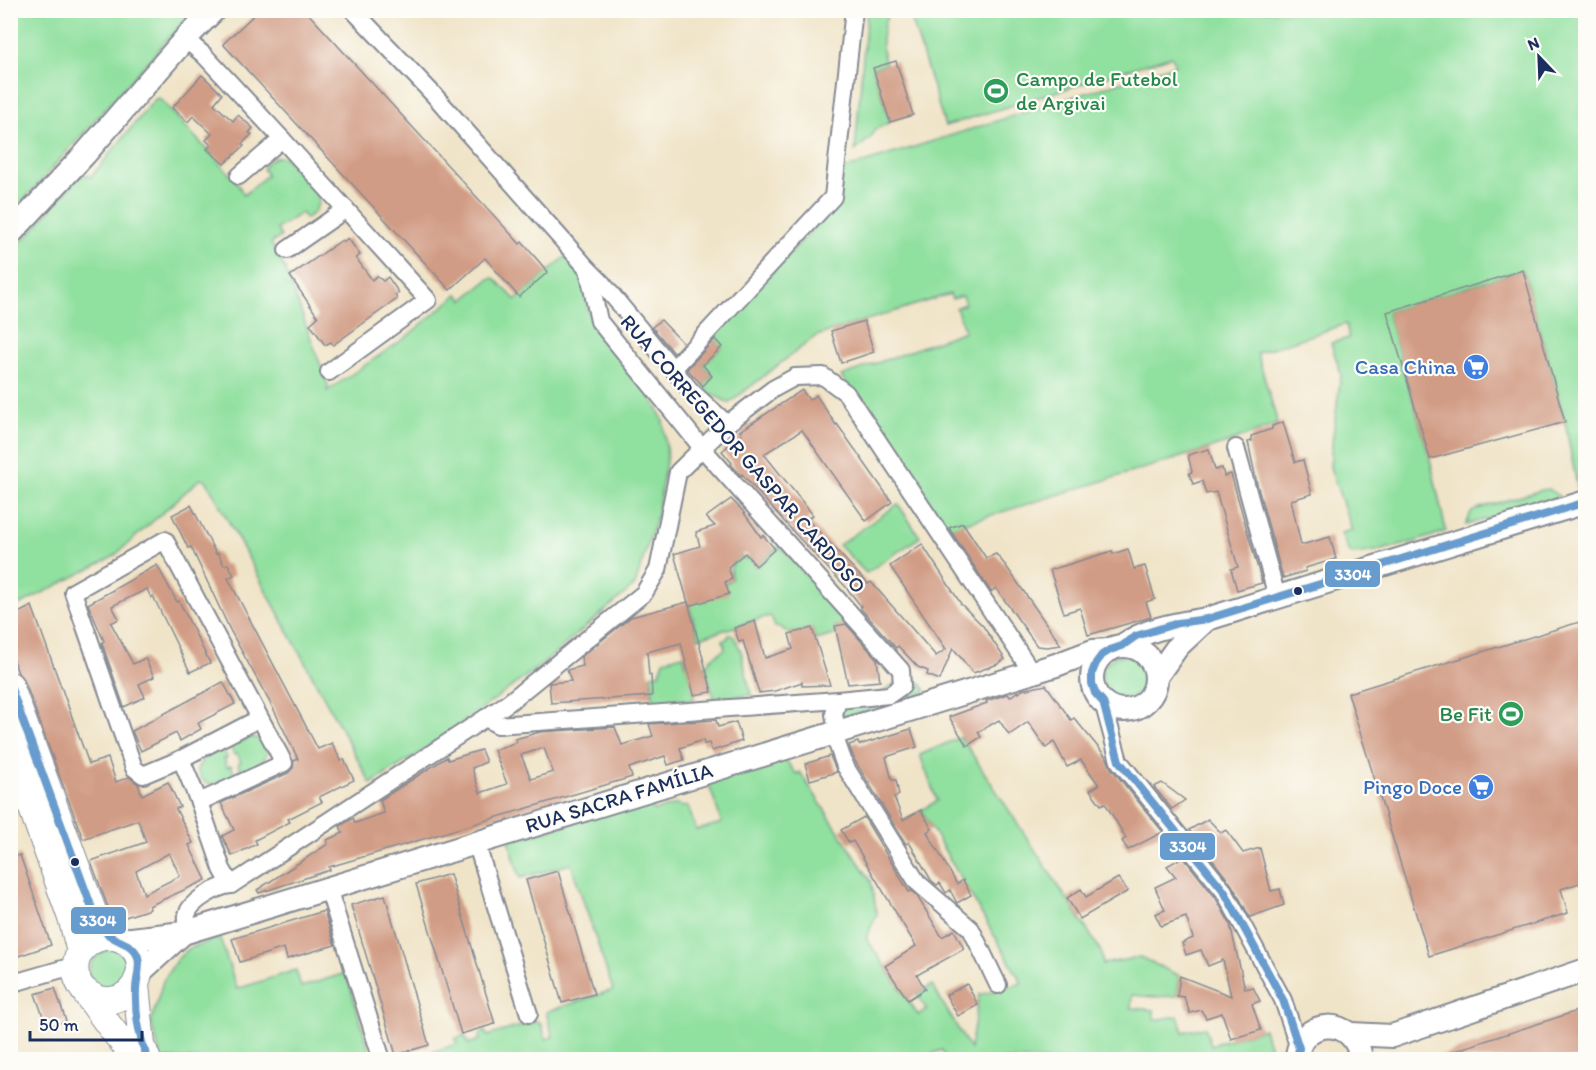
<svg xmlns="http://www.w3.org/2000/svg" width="1596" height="1070" viewBox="0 0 1596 1070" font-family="Itim,sans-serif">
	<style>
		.green { fill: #90e09f; stroke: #56887e; stroke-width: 1.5 }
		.building { fill: #d19c85; fill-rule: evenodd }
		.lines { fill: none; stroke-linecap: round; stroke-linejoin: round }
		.street-casing { stroke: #868a93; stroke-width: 20 }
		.secondary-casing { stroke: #868a93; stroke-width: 26 }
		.primary-casing { stroke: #868a93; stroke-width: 28 }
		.street { stroke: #fff; stroke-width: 16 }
		.secondary { stroke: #fff; stroke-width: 22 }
		.primary { stroke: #fff; stroke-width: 26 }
		.bus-1-casing { stroke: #fdfcf7; stroke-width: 12 }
		.bus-1 { stroke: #679ccf; stroke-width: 8 }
		.bus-dot { fill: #1b2f5e; stroke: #fdfcf7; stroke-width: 2 }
		.labels { text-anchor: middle; stroke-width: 4.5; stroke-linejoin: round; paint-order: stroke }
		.leisure-label { font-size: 21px; fill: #27864d; stroke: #fdfcf7; text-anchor: start }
		.shop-label { font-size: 21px; fill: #366cbe; stroke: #fdfcf7; text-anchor: end }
		.street-label { font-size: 21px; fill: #1b2f5e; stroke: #fdfcf7 }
		.line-badge { stroke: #fdfcf7; stroke-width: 2 }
		.badge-label { font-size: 16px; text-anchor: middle; font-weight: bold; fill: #fff }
	</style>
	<rect width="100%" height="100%" fill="#fdfcf7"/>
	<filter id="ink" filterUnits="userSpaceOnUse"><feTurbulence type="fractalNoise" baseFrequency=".0167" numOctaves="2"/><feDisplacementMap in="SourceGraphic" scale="12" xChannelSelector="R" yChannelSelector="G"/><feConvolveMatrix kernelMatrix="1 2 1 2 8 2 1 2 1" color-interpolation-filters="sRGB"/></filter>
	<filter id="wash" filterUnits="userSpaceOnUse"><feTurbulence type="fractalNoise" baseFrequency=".008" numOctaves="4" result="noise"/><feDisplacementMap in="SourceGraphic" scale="24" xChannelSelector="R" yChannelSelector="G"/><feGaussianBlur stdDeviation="1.35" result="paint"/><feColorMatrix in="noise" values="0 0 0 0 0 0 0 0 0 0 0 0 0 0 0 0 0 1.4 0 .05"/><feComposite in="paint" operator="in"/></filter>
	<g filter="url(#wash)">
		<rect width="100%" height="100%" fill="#f0e4c8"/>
		<g class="green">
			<path d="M11,10L193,11L11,214L10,11Z"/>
			<path d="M867,11H889C882,26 879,49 886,64L873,68L890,122L874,130L871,137L855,151Z"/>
			<path d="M909,11H1585V488L1578,491L1565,422L1523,270L1387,312L1430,459L1446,531C1417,542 1384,551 1353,554L1348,550L1341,533L1352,530L1330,467L1333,435L1341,374L1331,343L1349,338L1346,324L1257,353L1276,417L1277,424L1227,443L946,529L908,470L841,376L965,331L956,308L965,304L962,296L952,299L950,294L816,336L729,403L708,392L703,386L712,376L703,365L722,347L712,336L832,209L844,169L1175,65L1172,56L945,126Z"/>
			<path d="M159,98L236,181L244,195L267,175L263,169C267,160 277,154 286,158L316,192L319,202L315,211L306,219L301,213L277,229L281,237L271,243L285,268L328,385L327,391L405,338L458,294L463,300L489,279L494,278L516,300L566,256L576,267L584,286L591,326L650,395L663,420L667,456L657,515L635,585L536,669L435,743L371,784L206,480L200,479L113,557L11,609V251L32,231L79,177L87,175L91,177L154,100Z"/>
			<path d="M1549,489L1560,497L1466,525L1471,513L1477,509L1542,490Z"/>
			<path d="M898,504L920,537L866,573L839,545Z"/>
			<path d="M780,546L857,630L856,636L842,625L835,626L837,634L816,640L812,629L789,634L780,627H775L771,617L769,616L699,638L689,606L732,579C728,567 732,564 741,556L743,559L749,558L756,566Z"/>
			<path d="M729,635H733L741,651L751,695L714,698L705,666L708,664L710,659L725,649L723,640L728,638Z"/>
			<circle cx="1124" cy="677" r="22"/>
			<path d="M683,655L693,686L694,700L654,703L651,675L660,673L664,660Z"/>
			<path d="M910,672L926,690L923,693L845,717L843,714L840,715L841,708L869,702Z"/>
			<path d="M252,737L263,740L268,751L262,763L242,773L238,764L241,762L237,754L234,755L230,746Z"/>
			<path d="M961,737L1101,951L1103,964L1140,957L1180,976L1177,996L1152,997L1132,995L1131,1008L1154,1010V1020L1178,1016L1183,1032L1205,1027L1211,1045L1264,1029L1273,1059L947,1060L942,1050L914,1060H408L457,1044L455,1039L465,1035L468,1044L480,1040L479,1035L485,1031L487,1036L538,1021L539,1024L541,1023L546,1039L553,1037L546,1012L613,990L571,864L520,878L509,841L650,801L654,811L678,804L682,807L688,806L696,830L722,823L708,782L785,759L796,774L800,772L871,881L877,914L866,938L918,1015L927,1010L917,994L932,985L970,1049L979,995L1022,983L921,810L937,801L920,755Z"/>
			<path d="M223,749L227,758L224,759L227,767L231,766L235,775C217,783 206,793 197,770C201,757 211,754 223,749Z"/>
			<path d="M220,938L237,989L296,970L301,987L346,973L372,1059H161L151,1022L163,981L177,959L190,948Z"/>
			<path d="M108,950H115L126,956L131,975L112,991C106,989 97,986 93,982C82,969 96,953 108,950Z"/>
		</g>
		<g id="blocks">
			<g class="building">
				<path d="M259,10H305L520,244L522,242L548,272L519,297L485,258L450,290L223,44Z"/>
				<path d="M896,61L913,115L890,122L873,68Z"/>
				<path d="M202,75L222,94L214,104L233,121L238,115L253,128L249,133L252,134L242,144L244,146L224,164L207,149L211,145L206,140L212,134L193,116L188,122L172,108Z"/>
				<path d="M348,238L360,255L356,258L372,280L377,276L383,281L388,277L399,293L395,295L397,299L333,345L331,342L325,345L310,324L318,317L290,276L342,240L343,242Z"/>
				<path d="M1523,270L1565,422L1430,459L1387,312Z"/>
				<path d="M661,320L683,343L674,353L652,327Z"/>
				<path d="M864,321L874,352L841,363L831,331Z"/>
				<path d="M715,339L722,347L703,365L712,376L703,386L687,369Z"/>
				<path d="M802,390L809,400L816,395L836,425L837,424L892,502L866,521L802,430L764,454L813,515L807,519L868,584L871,582L936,656L946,649L890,566L922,544L961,604L983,626L1005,659L998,664L973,673L953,648L940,680L927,675L928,671L918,667L898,646L896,648L861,609V606L845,586L799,538L742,474L741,476L731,464L732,463L722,451L742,434L740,431Z"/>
				<path d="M1283,422L1295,462L1303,460L1312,494L1291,500L1301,545L1330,537L1336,559L1305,568L1306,571L1283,578L1257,484L1248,442L1252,441L1251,436L1272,429V426Z"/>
				<path d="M1209,449L1215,470L1222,468L1224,476L1231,474L1262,583L1237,590L1231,569L1238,567L1216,492L1206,494L1202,481L1193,484L1189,473L1192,472L1188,455Z"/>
				<path d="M731,499L742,510L761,537L763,535L775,549L756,566L745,553L728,567L732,579L725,582L729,594L689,606L674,554L700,546L696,532L715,526L706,517Z"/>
				<path d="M191,505L216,554L218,553L224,565L228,564L234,575L228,578L318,749L332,743L341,761L344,759L354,780L319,797L322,802L288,819L290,822L255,840L257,844L232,856L222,836L234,830L221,803L288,773L293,768L294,761L298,759L274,710L230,630L191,547L188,548L172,515Z"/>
				<path d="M963,523L986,558L996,554L1006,566L1061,645L1047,647L1037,646L996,588L991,592L949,528Z"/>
				<path d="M1128,549L1134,569L1145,566L1155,599L1146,602L1151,617L1088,635L1080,608L1064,613L1050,570L1112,551L1113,554Z"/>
				<path d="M157,565L177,602L179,601L210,663L190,672L153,596L151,598L147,589L112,606L119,619L111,623L133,664L145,658L154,677L139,684L145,697L124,707L102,643L104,641L88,604Z"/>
				<path d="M688,602L712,692L694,695L681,643L647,652L649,675H651L652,696L551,703L549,683L571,681L567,670L583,666L581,657L631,617Z"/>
				<path d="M32,606L89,764L108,758L116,782L129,777L138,784L142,795L168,782L180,807L176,809L193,843L189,845L206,880L149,906L150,909L116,920L107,905L91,861L146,842L138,820L83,839L24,680L18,673L10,651V617ZM169,853L180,876L144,894L136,871Z"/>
				<path d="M1586,620V881L1561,889L1568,913L1429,956L1348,693Z"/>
				<path d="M755,621L765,658L793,649L789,634L812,628L830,685L802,686V682L775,691L759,693L743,641L739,642L734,628Z"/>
				<path d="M846,624L877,659L880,681L848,684L835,626Z"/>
				<path d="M223,682L235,704L198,723L201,729L180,741L176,733L141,751L132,731Z"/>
				<path d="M1046,685L1071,720L1074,718L1107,758L1111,768L1163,832L1128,850L1122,841L1126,838L1105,803L1101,805L1090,790L1099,785L1081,760L1067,767L1054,742L1046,748L1028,722L1009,735L999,720L978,732L981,737L967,746L949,717L987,703L986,701L1008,694L1010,697L1018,691L1019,693L1022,690Z"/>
				<path d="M716,720L718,727L736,722L742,741L712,751L709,743L704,744L703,740L680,748L684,760L668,765L665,756L629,768L632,777L329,867L330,870L259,893L257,890L328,844L327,840L343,833L340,826L353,818L355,823L384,813L380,800L447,757L448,760L481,750L486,762L472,768L480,793L507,784L494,750L517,742L515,739L540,732L615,727L622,745L653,736L649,724ZM544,748L553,772L531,779L521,755Z"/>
				<path d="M911,729L917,747L886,757L892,780H896L899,795L894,797L903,820L921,810L932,829L927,832L957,884L963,880L971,895L957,903L950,890L946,893L940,883L937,885L931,880L909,842L906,844L855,761L849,745L858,742L859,745Z"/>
				<path d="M830,756L837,772L810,780L805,764Z"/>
				<path d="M1162,783L1173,791L1185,800L1172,809L1154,787Z"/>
				<path d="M864,817L909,892L911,891L917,896L942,937L954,930L964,949L917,975L925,989L908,1000L885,966L916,946L853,841L849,843L841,830Z"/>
				<path d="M1208,819L1221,833L1226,830L1243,853L1260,848L1271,891L1280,889L1284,905L1250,917L1232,885L1189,830Z"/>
				<path d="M20,855L51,945L10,959V858Z"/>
				<path d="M1183,857L1215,897L1230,924L1245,989L1253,987L1260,1001L1252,1004L1261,1030L1231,1039L1222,1013L1206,1018L1201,1010L1190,1013L1184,997L1177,996L1180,976L1231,996L1223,960L1208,966L1201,950L1186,955L1182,943L1193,938L1186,917L1161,926L1155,914L1165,910L1155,887L1176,877L1167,866Z"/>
				<path d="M558,871L594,994L562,1003L526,880Z"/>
				<path d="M450,874L495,1024L461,1034L416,884Z"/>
				<path d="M1118,878L1128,891L1080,919L1067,898L1081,889L1086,897Z"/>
				<path d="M385,895L429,1045L396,1055L351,905Z"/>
				<path d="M324,911L335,945L287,959L284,948L240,962L232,939Z"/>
				<path d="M967,984L978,1005L958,1016L946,995Z"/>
				<path d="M55,988L66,1021L47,1027L35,994Z"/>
				<path d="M1586,1008V1059H1437L1436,1057Z"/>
			</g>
		</g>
	</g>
	<g filter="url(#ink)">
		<use href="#blocks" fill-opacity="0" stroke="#868a93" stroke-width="1.5"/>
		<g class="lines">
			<g class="street-casing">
				<g id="street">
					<path d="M353,10L434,95L588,269L599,321L702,448L901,670L902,686L889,695L838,700L834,714L837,731"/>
					<path d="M185,39L204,55L282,139L428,300L329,372"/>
					<path d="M239,176L282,139"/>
					<path d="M287,250L346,209"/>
					<path d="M588,269L602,283L692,392L727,424"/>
					<path d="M674,368L833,197L854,10"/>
					<path d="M1236,448L1277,597"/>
					<path d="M1103,702L1119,761L1224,891L1283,1000L1299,1048"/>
					<path d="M486,718L498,725L838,700"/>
					<path d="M833,732L845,766L917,882L971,929L998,985"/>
					<path d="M181,759L199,802"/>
					<path d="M476,842L529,1014"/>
					<path d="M231,885L222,869L199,802L284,763L165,540L73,592L134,768L143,775L181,759L260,718"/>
					<path d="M328,888L382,1060"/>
					<path d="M188,931C188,926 186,920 187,915C190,901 218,886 231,885L508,703L644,593L658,570L678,472L727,424L773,389L795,377L823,376L846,393L1032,672"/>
					<path d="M10,984L76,965"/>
				</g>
			</g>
			<g class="secondary-casing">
				<g id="secondary">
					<path d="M10,234L85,154L185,39L214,10"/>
					<path d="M1122,646C1146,628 1178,624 1207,619L1586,502"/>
					<circle cx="1124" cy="678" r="32"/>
					<path d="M1156,677L1178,646L1207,619"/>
					<path d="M123,940L183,933L1056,665L1093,651L1110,650"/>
					<path d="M140,972L183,933"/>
					<path d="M1351,1034L1392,1036L1586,970"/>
					<path d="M1297,1060C1297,1017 1357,1014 1361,1060"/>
				</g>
			</g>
			<g class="primary-casing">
				<g id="primary">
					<path d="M10,685L93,911L103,928L112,936"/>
					<path d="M10,747L72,921L80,952"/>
					<path d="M136,984L142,1045L148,1060"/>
					<path d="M82,988C91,996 99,1001 111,1000C138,997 150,962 129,944C105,924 67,948 77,978C80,987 86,994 92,1002C106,1022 120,1041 138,1060"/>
				</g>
			</g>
			<use href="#street" class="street"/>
			<use href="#secondary" class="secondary"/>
			<use href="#primary" class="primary"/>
			<g class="bus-1-casing">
				<g id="bus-1">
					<path d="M10,686L93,911C98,919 101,929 109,935C119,943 133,943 138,957C141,968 136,979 136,990C135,1014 139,1037 148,1060"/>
					<path d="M1297,1060L1299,1048L1283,1000L1224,891L1119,761L1103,702L1095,693L1092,683V673L1096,663L1102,655L1110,650L1122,646L1136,636L1178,623L1207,619L1586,502"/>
				</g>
			</g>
			<use href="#bus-1" class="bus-1"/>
		</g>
	</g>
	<defs>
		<g id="stadium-disc" transform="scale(1.35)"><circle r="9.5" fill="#2e9e5b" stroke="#fdfcf7"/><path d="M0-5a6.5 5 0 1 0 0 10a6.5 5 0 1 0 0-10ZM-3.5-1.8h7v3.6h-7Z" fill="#fff"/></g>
		<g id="supermarket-disc" transform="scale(1.35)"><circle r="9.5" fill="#3f7fe0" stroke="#fdfcf7"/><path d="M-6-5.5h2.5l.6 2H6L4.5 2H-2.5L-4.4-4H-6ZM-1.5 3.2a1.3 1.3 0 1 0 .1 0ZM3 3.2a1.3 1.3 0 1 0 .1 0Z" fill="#fff"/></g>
	</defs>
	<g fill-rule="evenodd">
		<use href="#stadium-disc" x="996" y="91"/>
		<use href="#supermarket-disc" x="1476" y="367"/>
		<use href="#stadium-disc" x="1511" y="714"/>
		<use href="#supermarket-disc" x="1481" y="787"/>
	</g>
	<g class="bus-dot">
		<circle cx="1298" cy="591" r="5"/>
		<circle cx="75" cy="862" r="5"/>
	</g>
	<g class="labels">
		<g class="leisure-label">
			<text x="1016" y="86">Campo de Futebol<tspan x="1016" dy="24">de Argivai</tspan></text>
			<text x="1492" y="721" text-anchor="end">Be Fit</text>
		</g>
		<g class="shop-label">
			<text x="1456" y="374">Casa China</text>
			<text x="1462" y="794">Pingo Doce</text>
		</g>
		<g class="street-label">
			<text transform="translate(743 454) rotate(49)" y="7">RUA CORREGEDOR GASPAR CARDOSO</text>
			<text transform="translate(619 798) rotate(-17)" y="7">RUA SACRA FAMÍLIA</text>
		</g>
	</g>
	<g class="line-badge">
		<rect x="1324" y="560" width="57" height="28" rx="6" fill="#679ccf"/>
		<rect x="1159" y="832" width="57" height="29" rx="6" fill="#679ccf"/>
		<rect x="70" y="906" width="57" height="29" rx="6" fill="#679ccf"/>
	</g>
	<g class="badge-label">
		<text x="1353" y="580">3304</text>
		<text x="1188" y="852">3304</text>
		<text x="98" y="926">3304</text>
	</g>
	<rect width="1596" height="1070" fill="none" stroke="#fdfcf7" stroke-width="36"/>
	<g transform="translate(1539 57) rotate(337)" stroke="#fdfcf7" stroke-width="4.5" paint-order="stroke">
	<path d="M0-4.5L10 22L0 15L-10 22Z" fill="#1b2f5e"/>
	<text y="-9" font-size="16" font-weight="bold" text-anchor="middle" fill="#1b2f5e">N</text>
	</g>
	<path d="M30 1031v9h112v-9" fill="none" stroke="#1b2f5e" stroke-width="3"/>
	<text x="39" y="1031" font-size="18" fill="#1b2f5e" stroke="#fdfcf7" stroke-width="4.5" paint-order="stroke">50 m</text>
</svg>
